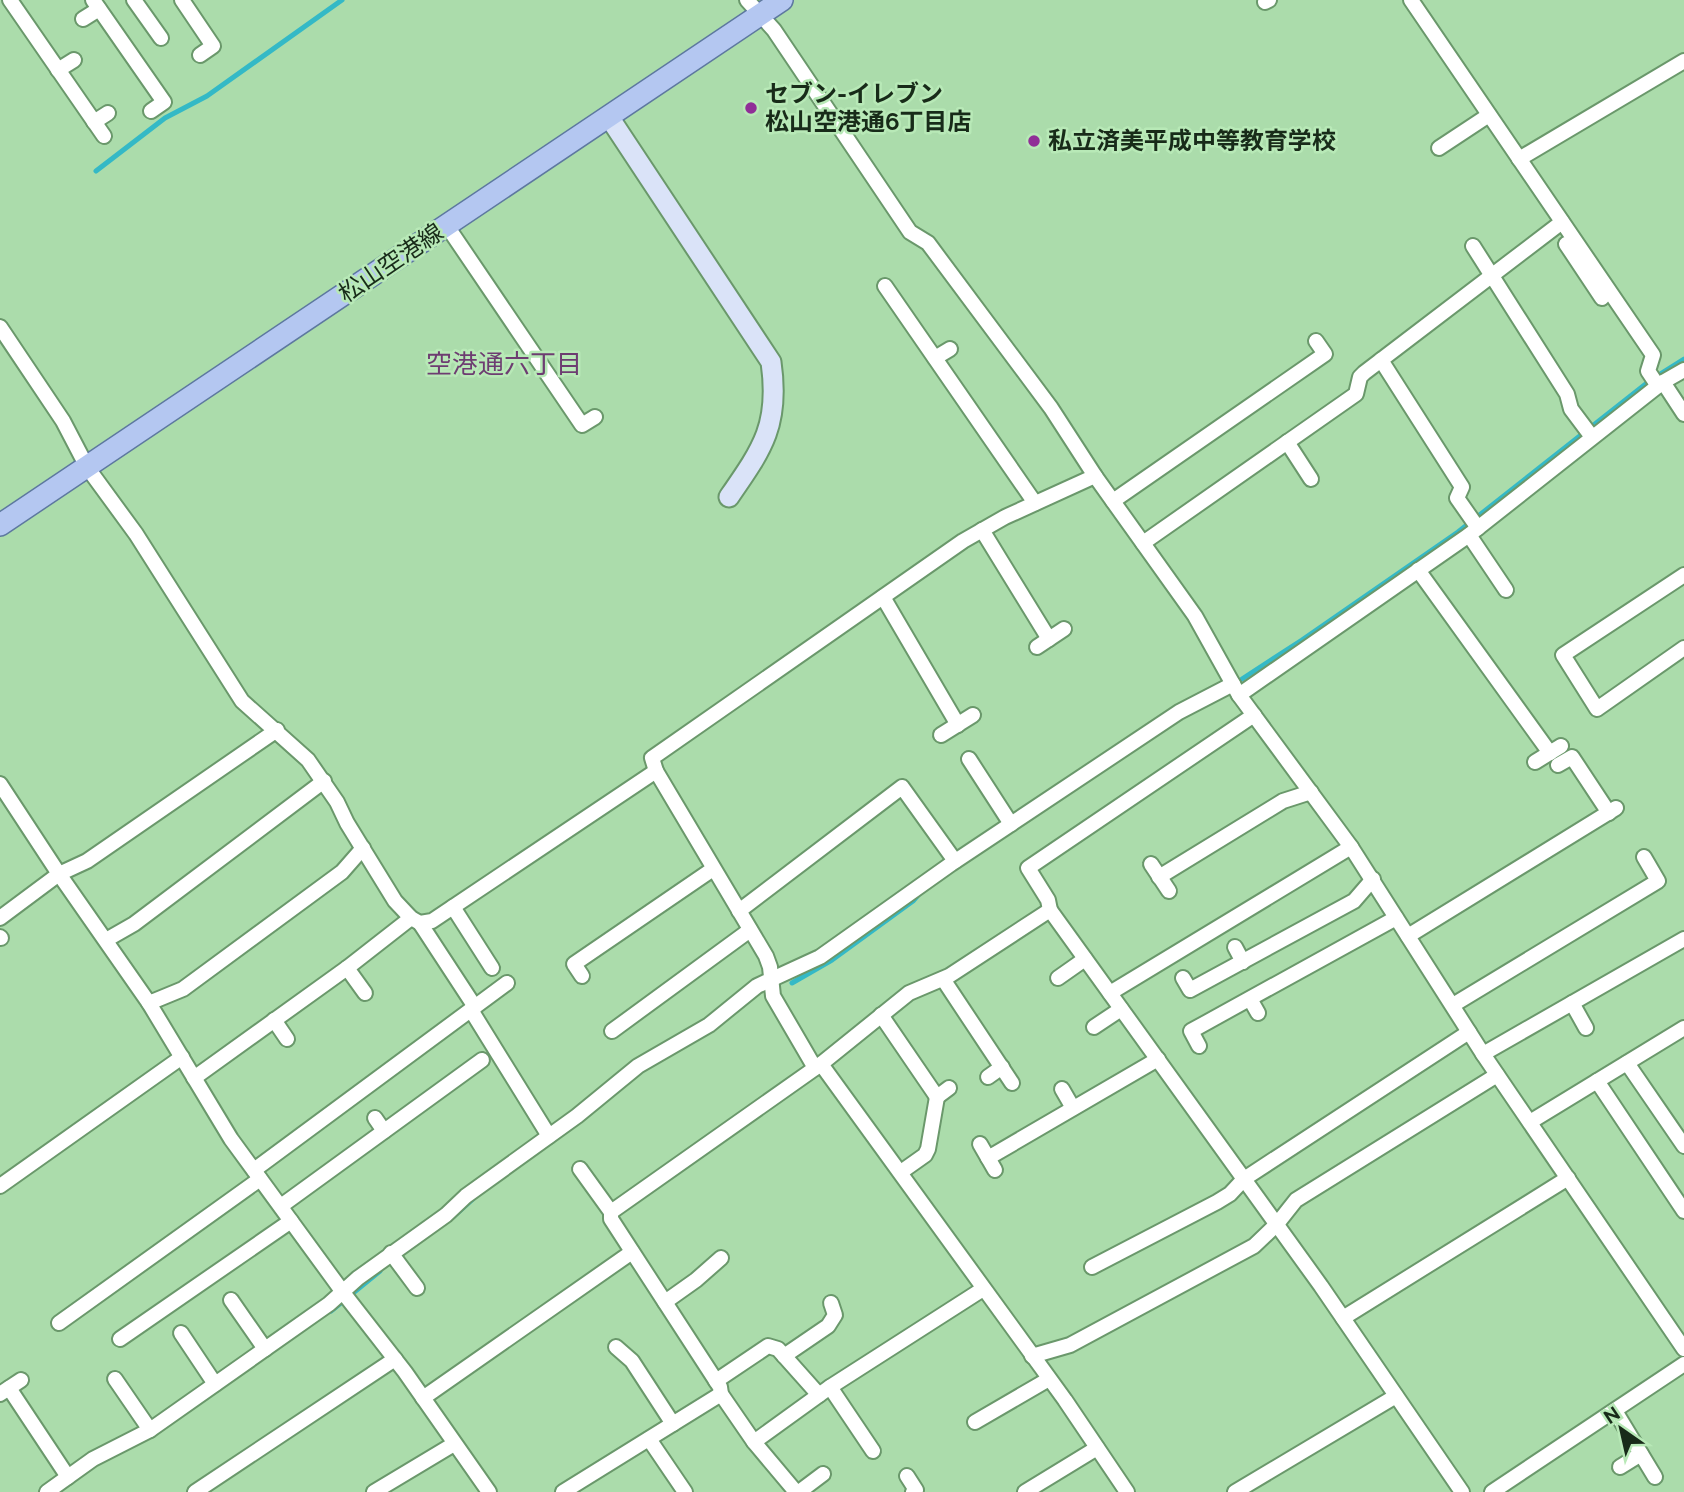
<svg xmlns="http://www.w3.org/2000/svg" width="1684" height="1492" viewBox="0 0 1684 1492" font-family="Raleway,'Noto Sans JP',sans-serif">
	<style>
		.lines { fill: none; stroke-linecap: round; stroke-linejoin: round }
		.stream { stroke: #34b9c6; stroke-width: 5 }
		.street-casing { stroke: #6a986b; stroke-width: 18 }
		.secondary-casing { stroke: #6a986b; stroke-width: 23 }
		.primary-casing { stroke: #5d789f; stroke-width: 24 }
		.street { stroke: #fff; stroke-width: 14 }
		.secondary { stroke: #dae3f8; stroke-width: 19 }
		.primary { stroke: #b4c7f1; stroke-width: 21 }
		.poi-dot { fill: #902f97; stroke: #b8e9b7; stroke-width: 2.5 }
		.labels { text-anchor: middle; stroke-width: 5; stroke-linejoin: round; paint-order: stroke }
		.poi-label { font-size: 24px; font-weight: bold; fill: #182b19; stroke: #b8e9b7; text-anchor: start }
		.street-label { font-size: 24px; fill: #182b19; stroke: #b8e9b7 }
		.neighbourhood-label { font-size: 26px; fill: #6d3d71; stroke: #b8e9b7 }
	</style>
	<rect width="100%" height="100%" fill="#abdcab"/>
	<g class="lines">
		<g class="stream">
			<path d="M96,171L165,118L207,96L342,0"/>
			<path d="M1657,376L1684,359"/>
			<path d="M1242,679L1302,640L1458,532L1647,383"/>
			<path d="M792,983L832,960L913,901L919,894"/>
			<path d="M453,1217L474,1198"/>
			<path d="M331,1311L380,1271"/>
		</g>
		<g class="street-casing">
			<g id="street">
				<path d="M10,0L104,136"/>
				<path d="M93,0L164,102L151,111"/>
				<path d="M134,0L161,38"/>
				<path d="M182,0L213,46L200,55"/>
				<path d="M747,0L774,30L910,232L928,243L1051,408L1095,476L1195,616L1239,695L1351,847L1483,1054L1684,1349"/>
				<path d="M1411,0L1653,355L1648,371L1658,386"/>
				<path d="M1265,2L1269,0"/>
				<path d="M83,19L99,9"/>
				<path d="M58,70L74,60"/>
				<path d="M94,122L108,113"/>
				<path d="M1439,148L1489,115"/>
				<path d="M1519,159L1684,61"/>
				<path d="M447,226L582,425L595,417"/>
				<path d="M1566,244L1602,298"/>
				<path d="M1473,246L1567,394L1571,409L1592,437"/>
				<path d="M885,286L1035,503"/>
				<path d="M0,327L63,421L87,467L136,534L242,701L308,760L337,802L347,823L395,901L411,918L420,923L432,921L656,771"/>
				<path d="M935,358L950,349"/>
				<path d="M1381,360L1462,487L1457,498L1478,528"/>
				<path d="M1663,382L1684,370"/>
				<path d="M1287,442L1311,479"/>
				<path d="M1113,501L1325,354L1316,341"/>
				<path d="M982,530L1049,639"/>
				<path d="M1469,535L1506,590"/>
				<path d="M1143,543L1356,394L1360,377L1364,373L1562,222"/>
				<path d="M1418,570L1550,753"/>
				<path d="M1684,575L1563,655L1597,709L1684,648"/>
				<path d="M883,597L958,725"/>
				<path d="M1037,647L1064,629"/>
				<path d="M1239,695L1469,535L1663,382L1684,414"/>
				<path d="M941,735L973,715"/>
				<path d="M969,759L1011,824"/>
				<path d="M1535,762L1561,746"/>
				<path d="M1558,765L1572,757L1609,813"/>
				<path d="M0,784L59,874L149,1003L231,1139L345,1295L405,1372L489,1492"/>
				<path d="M1151,864L1169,891"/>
				<path d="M1159,877L1283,801L1311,792"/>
				<path d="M453,907L492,968"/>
				<path d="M1050,910L1048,900L1028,868L1254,715"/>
				<path d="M739,911L902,787L955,861"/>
				<path d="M0,918L59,874L87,861L277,730"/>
				<path d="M420,923L475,1007"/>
				<path d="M1408,936L1616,808"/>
				<path d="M0,937L1,938"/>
				<path d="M106,940L134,924L324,781"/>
				<path d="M1235,947L1243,962"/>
				<path d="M347,968L365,993"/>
				<path d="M582,976L574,964L713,869"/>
				<path d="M1058,978L1085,959"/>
				<path d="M1183,978L1190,990L1354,901L1373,879"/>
				<path d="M943,979L1012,1083"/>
				<path d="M1110,993L1351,847"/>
				<path d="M1250,999L1258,1013"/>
				<path d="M149,1003L183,989L342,872L363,848"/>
				<path d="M1572,1003L1586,1028"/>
				<path d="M1453,1005L1658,881L1644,857"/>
				<path d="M471,1010L549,1136"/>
				<path d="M881,1015L937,1097L949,1088"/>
				<path d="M274,1020L287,1039"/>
				<path d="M1094,1027L1121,1009"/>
				<path d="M612,1031L750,930"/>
				<path d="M1199,1046L1191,1031L1396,918"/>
				<path d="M1483,1054L1684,939"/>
				<path d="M1627,1063L1684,1146"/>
				<path d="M821,1064L1065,1400L1127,1492"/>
				<path d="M815,1068L773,996L770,967L766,956L656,771L652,758L963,541L1005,517L1095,476"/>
				<path d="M988,1077L1002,1067"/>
				<path d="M194,1078L347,968L411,918"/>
				<path d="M1597,1081L1684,1211"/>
				<path d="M1062,1089L1073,1108"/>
				<path d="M375,1118L384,1131"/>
				<path d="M1530,1122L1684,1028"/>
				<path d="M980,1144L995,1170"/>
				<path d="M988,1158L1158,1059"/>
				<path d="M580,1169L611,1212"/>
				<path d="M254,1170L507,983"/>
				<path d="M901,1172L925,1155L928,1149L937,1097"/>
				<path d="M0,1186L182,1057"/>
				<path d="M281,1206L482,1060"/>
				<path d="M391,1253L417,1288"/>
				<path d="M1092,1267L1217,1202L1230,1194L1244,1179L1469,1032"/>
				<path d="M231,1300L265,1349"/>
				<path d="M665,1302L696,1280L721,1258"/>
				<path d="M1343,1318L1568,1178"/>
				<path d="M59,1323L260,1179"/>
				<path d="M181,1333L215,1384"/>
				<path d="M120,1339L291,1221"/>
				<path d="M616,1347L632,1361L673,1424"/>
				<path d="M784,1356L828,1326L835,1315L831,1303"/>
				<path d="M1032,1356L1070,1345L1254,1246L1277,1224L1296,1200L1497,1075"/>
				<path d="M115,1379L150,1430"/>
				<path d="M716,1381L768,1346L778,1349L819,1395"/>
				<path d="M830,1387L873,1451"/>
				<path d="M9,1388L68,1477"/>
				<path d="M0,1394L21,1380"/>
				<path d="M423,1398L632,1252"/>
				<path d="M1615,1411L1655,1477"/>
				<path d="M975,1422L1049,1379"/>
				<path d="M649,1439L685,1492"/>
				<path d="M754,1442L830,1387L983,1289"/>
				<path d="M1620,1467L1641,1454"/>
				<path d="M907,1476L916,1490L913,1492"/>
				<path d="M47,1492L93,1459L150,1430L329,1304L358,1278L446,1215L466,1196L577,1116L638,1066L709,1025L757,986L820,957L951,864L1179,712L1233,684"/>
				<path d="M195,1492L395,1359"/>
				<path d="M374,1492L454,1444"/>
				<path d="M563,1492L721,1394"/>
				<path d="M796,1492L754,1442L721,1394L720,1387L611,1219V1212L821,1064L909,993L949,976L1050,910L1321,1286L1462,1492"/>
				<path d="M799,1492L823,1474"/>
				<path d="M1025,1492L1097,1448"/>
				<path d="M1235,1492L1396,1396"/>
				<path d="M1492,1492L1684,1364"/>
			</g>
		</g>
		<g class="secondary-casing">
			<path id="secondary" d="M609,117L771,362C780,424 763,448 729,497"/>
		</g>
		<g class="primary-casing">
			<path id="primary" d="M0,525L782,0"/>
		</g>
		<use href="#street" class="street"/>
		<use href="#secondary" class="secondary"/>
		<use href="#primary" class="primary"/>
	</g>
	<g class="poi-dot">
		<circle cx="751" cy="108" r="7"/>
		<circle cx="1034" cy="141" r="7"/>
	</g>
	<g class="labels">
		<g class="poi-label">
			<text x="765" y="102">セブン-イレブン<tspan x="765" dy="28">松山空港通6丁目店</tspan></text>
			<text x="1048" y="149">私立済美平成中等教育学校</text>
		</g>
		<g class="street-label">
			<text transform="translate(391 263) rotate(-34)" y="8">松山空港線</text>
		</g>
		<g class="neighbourhood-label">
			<text x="504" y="373">空港通六丁目</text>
		</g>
	</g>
	<g transform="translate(1621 1429) rotate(326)" stroke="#b8e9b7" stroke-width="5" paint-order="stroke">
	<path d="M0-5L12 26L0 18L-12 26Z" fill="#182b19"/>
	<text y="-10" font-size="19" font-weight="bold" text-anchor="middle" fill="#182b19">N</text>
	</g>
</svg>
